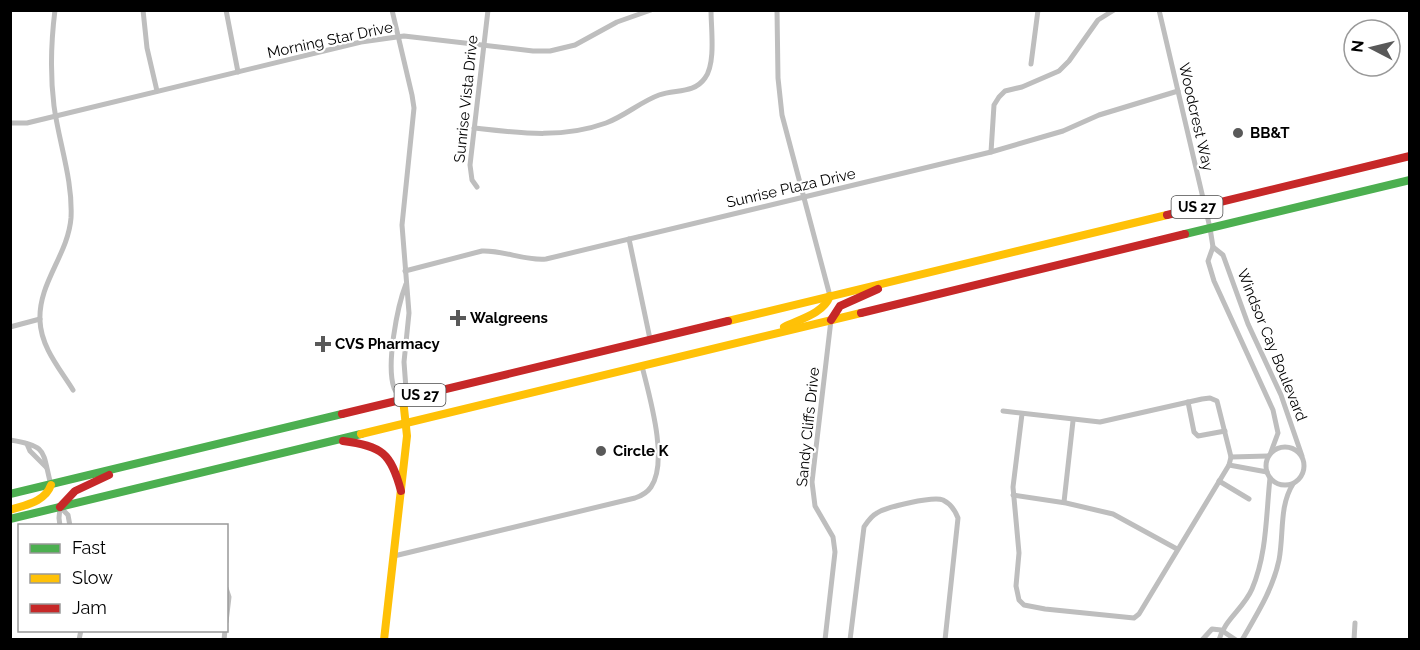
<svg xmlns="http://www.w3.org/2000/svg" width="1420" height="650" viewBox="0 0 1420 650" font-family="Raleway,sans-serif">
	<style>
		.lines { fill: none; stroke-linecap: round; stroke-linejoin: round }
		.street { stroke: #bebebe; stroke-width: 5 }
		.fast { stroke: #4caf50; stroke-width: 8 }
		.slow { stroke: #ffc107; stroke-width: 8 }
		.jam { stroke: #c62828; stroke-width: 8 }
		.poi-dot { fill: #595959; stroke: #fff; stroke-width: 2 }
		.labels { text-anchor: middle; stroke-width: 4.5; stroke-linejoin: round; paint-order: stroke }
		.shield { fill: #fff; stroke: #4c4c4c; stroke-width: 1.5 }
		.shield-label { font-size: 14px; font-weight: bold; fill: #000 }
		.street-label { font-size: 15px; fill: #000; stroke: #fff }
		.poi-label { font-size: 15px; font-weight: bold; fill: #000; stroke: #fff; text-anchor: start }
	</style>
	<rect width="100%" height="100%" fill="#fff"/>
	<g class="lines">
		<g class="street">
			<path d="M55,10C51,42 50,74 54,106C59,143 73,180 71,218C68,255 38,283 40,321C41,347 60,369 73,390"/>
			<path d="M143,10L147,48L157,91"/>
			<path d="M226,10L238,72"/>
			<path d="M392,10L412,95L414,108L402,225L409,313L404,362L406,389L403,399C399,396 396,393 394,388C386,365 397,307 406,284"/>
			<path d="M777,10L778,78L782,115L830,296"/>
			<path d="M1159,10L1210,228L1213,247L1208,261L1214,281L1273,410L1278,433L1271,452"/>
			<path d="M1031,64L1038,10"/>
			<path d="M10,123H27L361,42L404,36L533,51H550L575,45L617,22L651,10"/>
			<path d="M474,128C519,133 562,139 606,123C625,116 640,102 659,95C675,89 694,94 705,78C716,63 711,29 711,10"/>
			<path d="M991,152L994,105L999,97L1005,91L1022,87L1059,71L1069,61L1098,20L1114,10"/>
			<path d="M477,187L472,180L470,165L488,10"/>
			<path d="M629,239L650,339"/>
			<path d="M1213,247L1223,255L1248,324L1281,395L1302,456"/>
			<path d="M405,271L482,251C504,250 524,261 546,259L991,152L1063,131L1099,115L1178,91"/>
			<path d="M10,327L40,319"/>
			<path d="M1188,402L1194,432L1198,436L1225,431"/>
			<path d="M1003,411L1100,422L1202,399L1210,398L1217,401L1231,457L1229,465L1139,614L1134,618L1045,609L1024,605L1019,600L1016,586L1019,553L1013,487L1022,414"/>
			<path d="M10,440C49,446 42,452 51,485"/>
			<path d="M27,444L30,451L46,467"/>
			<circle cx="1285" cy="466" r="19"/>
			<path d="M1231,457L1268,456"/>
			<path d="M1229,465L1267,472"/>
			<path d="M1219,481L1249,499"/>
			<path d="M1013,495L1066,503L1113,514L1177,549"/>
			<path d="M1064,502L1073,421"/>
			<path d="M60,507L68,515L70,526"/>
			<path d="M60,526L59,518L60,507"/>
			<path d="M394,556L635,498C641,496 647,493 651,487C669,461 649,395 642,366"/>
			<path d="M226,588L229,597L226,622"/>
			<path d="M79,640L81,630"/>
			<path d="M224,640L225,630"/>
			<path d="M825,640L835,552L833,537L815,506L812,482L831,320"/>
			<path d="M850,640L864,527C868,521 871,516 877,513C886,507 933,496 943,500C951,504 955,510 958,518L945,640"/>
			<path d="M1202,640L1212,629L1221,630L1236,640"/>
			<path d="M1219,640C1224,620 1244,608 1252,589C1267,554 1266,515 1270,478"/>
			<path d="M1242,640C1257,614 1273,589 1279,560C1284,534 1279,506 1293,484"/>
			<path d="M1354,640L1355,623"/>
		</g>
		<g class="fast">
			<path d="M1185,234L1410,180"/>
			<path d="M10,494L342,414"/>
			<path d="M10,519L361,434"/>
		</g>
		<g class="slow">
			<path d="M728,321L1167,215"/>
			<path d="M784,327C800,319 823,314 830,296"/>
			<path d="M361,434L861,313"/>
			<path d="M10,510C25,505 45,502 51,485"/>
			<path d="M384,640L407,436L403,399"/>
		</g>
		<g class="jam">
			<path d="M1167,215L1410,156"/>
			<path d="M861,313L1185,234"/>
			<path d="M831,320L840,306L878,289"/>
			<path d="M342,414L728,321"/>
			<path d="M343,441C382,446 391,453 401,491"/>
			<path d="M60,507L75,491L109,475"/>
		</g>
	</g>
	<g class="poi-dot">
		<circle cx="1238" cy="133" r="6"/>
		<path d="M455 309h6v6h6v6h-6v6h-6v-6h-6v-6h6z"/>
		<path d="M320 335h6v6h6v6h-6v6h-6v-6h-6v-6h6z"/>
		<circle cx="601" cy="451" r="6"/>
	</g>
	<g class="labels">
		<g class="shield">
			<rect x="1171.5" y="196" width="51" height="22" rx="4.5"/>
			<rect x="394.5" y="384" width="51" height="22" rx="4.5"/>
		</g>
		<g class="shield-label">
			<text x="1197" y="212">US 27</text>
			<text x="420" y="400">US 27</text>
		</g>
		<g class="street-label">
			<text transform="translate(330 40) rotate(-12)" y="5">Morning Star Drive</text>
			<text transform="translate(466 99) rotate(-84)" y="5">Sunrise Vista Drive</text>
			<text transform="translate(1196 117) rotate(77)" y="5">Woodcrest Way</text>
			<text transform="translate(791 188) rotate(-13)" y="5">Sunrise Plaza Drive</text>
			<text transform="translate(1272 345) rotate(68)" y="5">Windsor Cay Boulevard</text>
			<text transform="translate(808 427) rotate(-84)" y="5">Sandy Cliffs Drive</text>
		</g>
		<g class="poi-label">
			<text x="1250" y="138">BB&amp;T</text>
			<text x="470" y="323">Walgreens</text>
			<text x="335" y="349">CVS Pharmacy</text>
			<text x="613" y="456">Circle K</text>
		</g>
	</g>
	<rect width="1420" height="650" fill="none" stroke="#000000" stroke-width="24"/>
	<rect x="18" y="524" width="210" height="108" fill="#ffffff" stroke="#999999" stroke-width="1.5"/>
	<rect x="30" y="544" width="30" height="9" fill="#4caf50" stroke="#999999" stroke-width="1.5"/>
	<text x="72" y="554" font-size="18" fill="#000000">Fast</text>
	<rect x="30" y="574" width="30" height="9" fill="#ffc107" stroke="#999999" stroke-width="1.5"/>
	<text x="72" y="584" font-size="18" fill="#000000">Slow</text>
	<rect x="30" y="604" width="30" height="9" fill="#c62828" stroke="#999999" stroke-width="1.5"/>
	<text x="72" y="614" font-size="18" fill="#000000">Jam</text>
	<g transform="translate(1372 48) rotate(277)"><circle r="28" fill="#ffffff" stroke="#999999" stroke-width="1.5"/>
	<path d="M0-4.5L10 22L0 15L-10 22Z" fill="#595959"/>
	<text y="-9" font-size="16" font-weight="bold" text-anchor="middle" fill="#000000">N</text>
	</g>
</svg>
